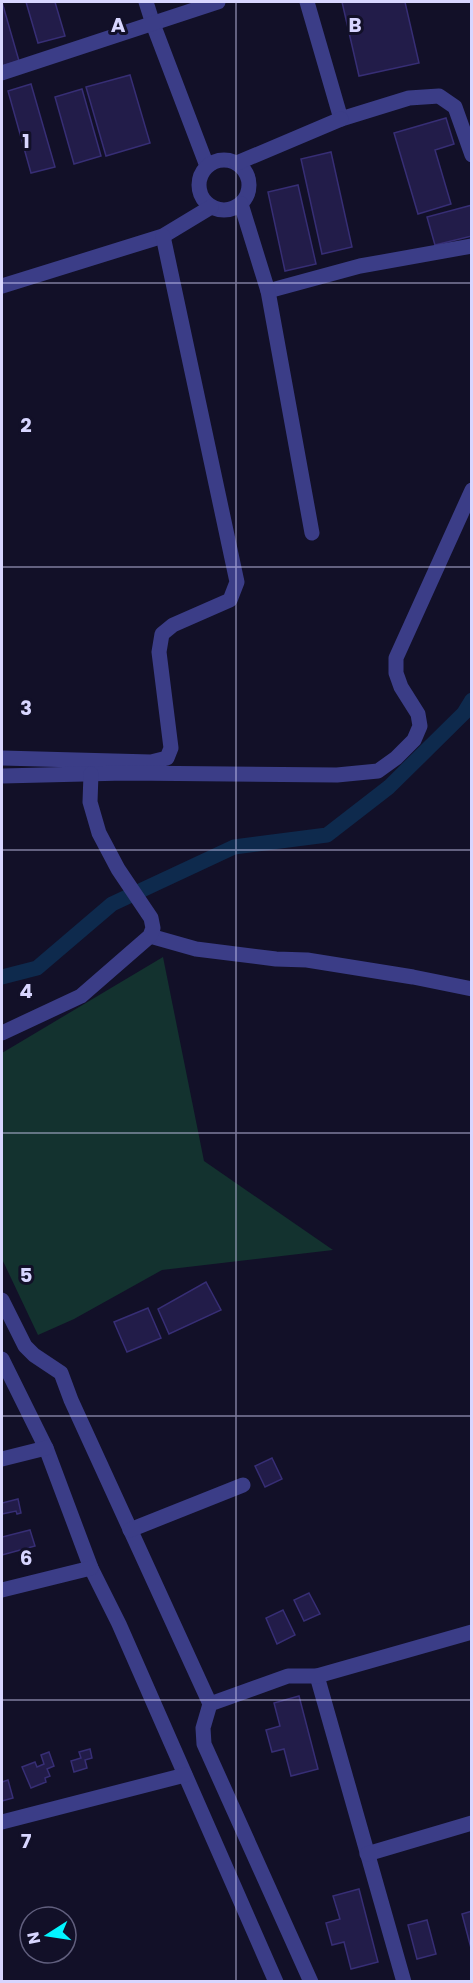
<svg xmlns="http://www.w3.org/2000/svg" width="473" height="1983" viewBox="0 0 473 1983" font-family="Poppins,sans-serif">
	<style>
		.green { fill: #13322f }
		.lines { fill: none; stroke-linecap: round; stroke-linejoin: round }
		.canal { stroke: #0e2a4d; stroke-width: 15 }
		.building { fill: #221c49; stroke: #372e75; stroke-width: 1.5 }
		.minor { stroke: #3b3d87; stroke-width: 15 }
		.grid { fill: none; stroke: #d8d6ff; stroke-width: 1.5; stroke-opacity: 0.55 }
		.grid-label { font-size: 20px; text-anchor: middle; font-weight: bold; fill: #d8d6ff; stroke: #121028; stroke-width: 6; stroke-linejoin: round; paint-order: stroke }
	</style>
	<rect width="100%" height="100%" fill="#121028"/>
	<path class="green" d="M163,957L204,1161L333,1250L162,1270L74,1319L38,1335L2,1259V1053Z"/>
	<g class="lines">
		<path class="canal" d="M2,977L37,968L112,904L234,847L327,835L389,787L464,713L472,700"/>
	</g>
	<g class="building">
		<path d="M2,2L19,61L2,66Z"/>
		<path d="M26,2H55L65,36L38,43Z"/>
		<path d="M342,2H405L419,63L359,76Z"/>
		<path d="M130,75L150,143L106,156L86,87Z"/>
		<path d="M31,84L55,167L31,173L8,91Z"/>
		<path d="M82,89L101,156L74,164L55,97Z"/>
		<path d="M446,118L454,144L435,150L451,204L418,214L394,133Z"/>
		<path d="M331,152L352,247L322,254L301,159Z"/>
		<path d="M298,185L316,264L285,271L268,192Z"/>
		<path d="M472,205V236L435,245L427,217Z"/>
		<path d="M206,1282L221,1310L169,1334L158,1309Z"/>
		<path d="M148,1308L161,1338L127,1352L114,1322Z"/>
		<path d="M272,1458L282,1479L265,1487L255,1466Z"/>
		<path d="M18,1499L21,1513L17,1514L16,1511L2,1514V1503Z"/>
		<path d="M30,1530L35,1546L2,1555V1537Z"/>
		<path d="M309,1593L320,1614L304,1621L294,1600Z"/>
		<path d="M283,1610L295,1635L277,1644L266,1618Z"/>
		<path d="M299,1696L318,1769L291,1776L284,1749L272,1752L266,1730L280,1726L274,1703Z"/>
		<path d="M90,1749L92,1758L85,1760L87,1768L74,1772L71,1761L81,1758L79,1752Z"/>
		<path d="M49,1752L54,1766L47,1769L50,1776L45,1778L46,1782L31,1788L22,1767L35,1762L37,1767L44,1764L41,1755Z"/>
		<path d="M8,1780L13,1798L2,1801V1782Z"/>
		<path d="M359,1889L378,1962L351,1969L344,1942L332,1945L326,1923L340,1919L333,1896Z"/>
		<path d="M472,1911V1947L471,1948L462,1914Z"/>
		<path d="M427,1920L436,1954L417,1959L408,1925Z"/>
	</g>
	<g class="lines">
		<g class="minor">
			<path d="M146,2L153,24L207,166"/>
			<path d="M307,2L341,119L409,98L439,96L455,107L472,155"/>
			<path d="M2,73L218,2"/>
			<circle cx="224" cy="185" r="25"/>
			<path d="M237,163L341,119"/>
			<path d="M241,204L268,291L360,266L472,246"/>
			<path d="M2,286L163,236L211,207"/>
			<path d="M268,291L312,533"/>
			<path d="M2,758L151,762L167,758L171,748L159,652L162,634L173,625L230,600L237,582L163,236"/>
			<path d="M2,776L125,773L337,775L378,771L396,758L414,740L420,726L418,714L401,687L396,673V658L472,490"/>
			<path d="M150,936L196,949L276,959L307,960L413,977L472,989"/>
			<path d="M2,1033L81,996L150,936L153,928L151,918L118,869L99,833L90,802L91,774"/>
			<path d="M2,1300L25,1346L34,1355L61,1373L71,1400L210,1704"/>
			<path d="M2,1359L46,1448L91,1568L119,1624L276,1982"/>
			<path d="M2,1459L46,1448"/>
			<path d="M130,1530L243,1485"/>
			<path d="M2,1590L91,1568"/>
			<path d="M317,1676L404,1982"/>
			<path d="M2,1822L185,1775"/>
			<path d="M367,1854L472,1823"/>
			<path d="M311,1982L204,1744L203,1728L210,1704L288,1676H317L472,1632"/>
		</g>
	</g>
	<path class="grid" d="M236,2V1982M2,283H472M2,567H472M2,850H472M2,1133H472M2,1416H472M2,1700H472"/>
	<g class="grid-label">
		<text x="118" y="32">A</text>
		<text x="355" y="32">B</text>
		<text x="26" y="148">1</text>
		<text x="26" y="432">2</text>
		<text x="26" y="715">3</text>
		<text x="26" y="998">4</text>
		<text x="26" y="1282">5</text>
		<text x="26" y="1565">6</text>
		<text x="26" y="1848">7</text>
	</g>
	<rect width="473" height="1983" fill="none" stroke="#d8d6ff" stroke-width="6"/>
	<g transform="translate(48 1935) rotate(258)"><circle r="28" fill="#121028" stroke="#615f7e" stroke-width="1.5"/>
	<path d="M0-4.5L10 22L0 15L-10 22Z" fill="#02f6ff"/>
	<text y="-9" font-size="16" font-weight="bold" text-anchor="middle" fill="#d8d6ff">N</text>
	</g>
</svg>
